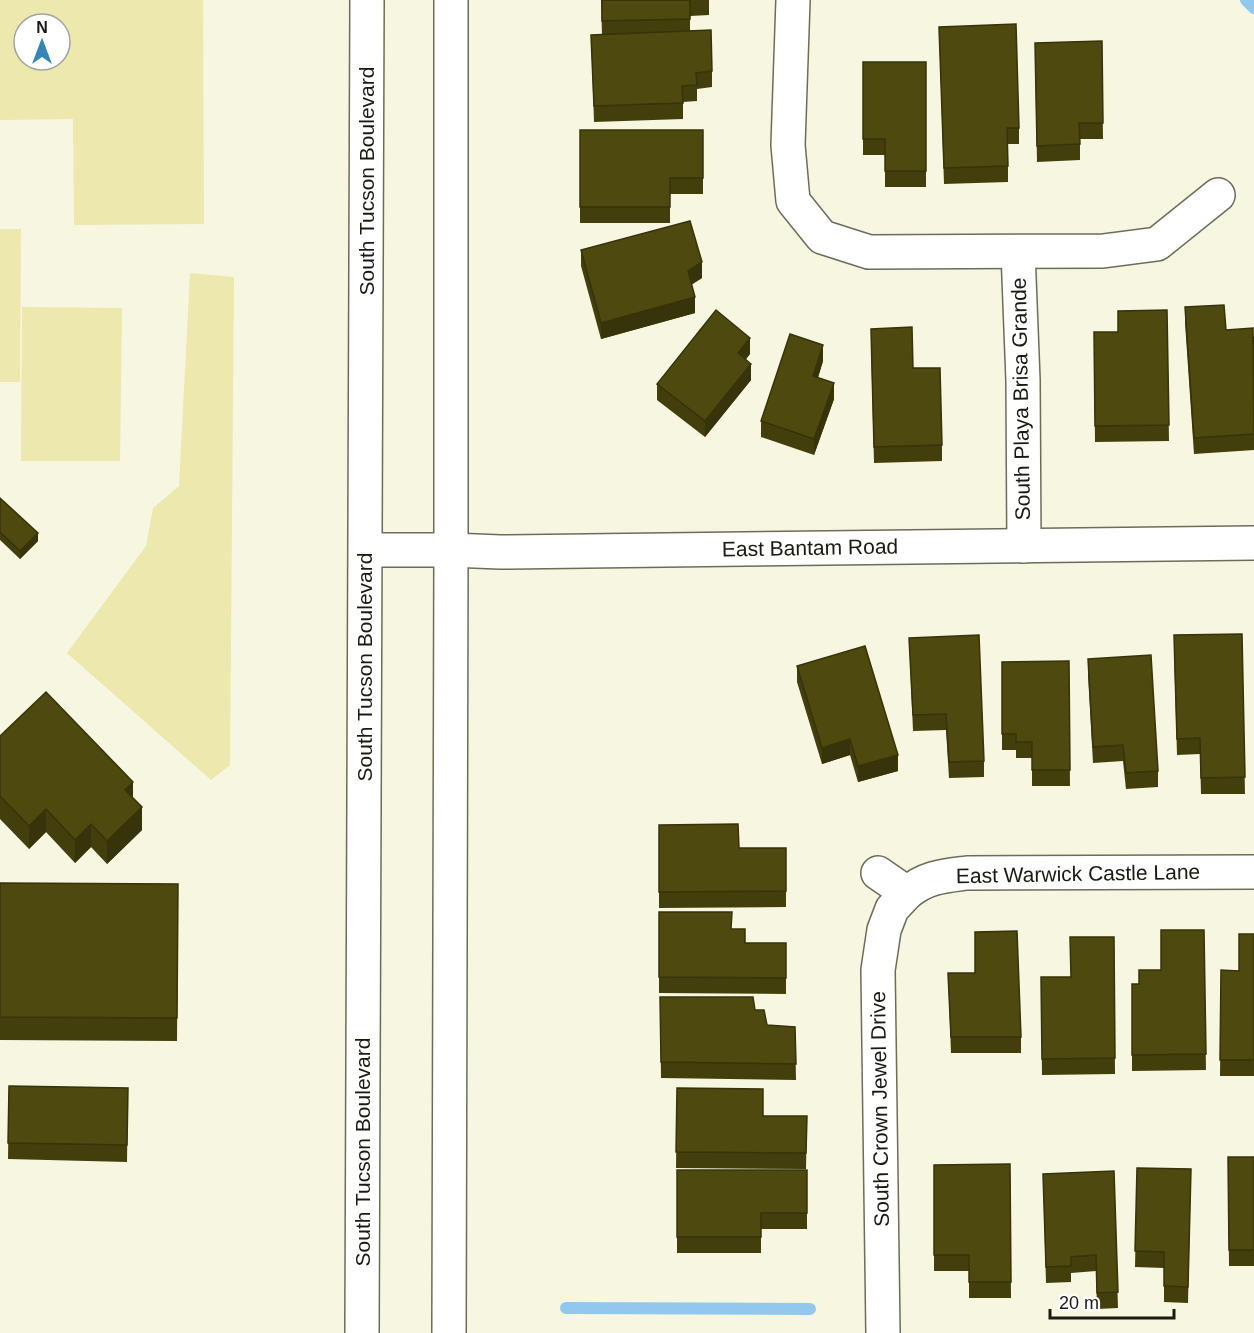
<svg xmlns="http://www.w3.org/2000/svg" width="1254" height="1333" viewBox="0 0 1254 1333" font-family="Helvetica,sans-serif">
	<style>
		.green { fill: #ece8ae; fill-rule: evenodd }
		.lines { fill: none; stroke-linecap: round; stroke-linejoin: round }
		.stream { stroke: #93c8ee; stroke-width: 12 }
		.street-casing { stroke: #6d6c5a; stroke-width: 36 }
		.secondary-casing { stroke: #6d6c5a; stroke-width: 36 }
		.street { stroke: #fff; stroke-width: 33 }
		.secondary { stroke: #fff; stroke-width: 33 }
		.wall { fill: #433f0c }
		.shaded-wall { fill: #37330a }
		.building { fill: #4e490e; stroke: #37330a; stroke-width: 1.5 }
		.labels { text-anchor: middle; stroke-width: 6; stroke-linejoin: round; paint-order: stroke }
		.street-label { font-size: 21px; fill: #1a1a12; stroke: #fff }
	</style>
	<rect width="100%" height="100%" fill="#f7f6e1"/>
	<g class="green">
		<path d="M0,0H203L204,224L74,225L73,119L0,120ZM24,24H60V60H24Z"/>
		<path d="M0,229H21L20,382H0Z"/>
		<path d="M190,273L234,277L230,765L211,780L67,653L146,546L153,508L179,486Z"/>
		<path d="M22,307L122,308L120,461H21Z"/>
	</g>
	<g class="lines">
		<g class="stream">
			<path d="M1246,0L1254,8"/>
			<path d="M566,1308L810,1309"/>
		</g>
		<g class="street-casing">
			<g id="street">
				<path d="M793,0L788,145L793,201L822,237L869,252L1103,251L1157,244L1218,195"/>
				<path d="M1018,252L1023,380L1024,546"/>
				<path d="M366,550H451L500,552L1254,543"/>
				<path d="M878,873L907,893C926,877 943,876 967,873L1254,872"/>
				<path d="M883,1333L878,970L884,930L892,909L907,893"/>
			</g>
		</g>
		<g class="secondary-casing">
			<g id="secondary">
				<path d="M362,1333L367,0"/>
				<path d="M449,1333L451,550V0"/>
			</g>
		</g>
		<use href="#street" class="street"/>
		<use href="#secondary" class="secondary"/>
	</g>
	<g class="wall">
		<path d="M601,0H709V15L690,16V31L712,71V87L697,89V101L683,102V119L594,122L591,35H602Z"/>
		<path d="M939,27L1019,128V144H1008V182L944,184Z"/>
		<path d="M1102,41L1103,139H1080V160L1037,162L1035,59Z"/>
		<path d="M863,62H926V187H885V155H863Z"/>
		<path d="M580,130H703V194H670V223H580Z"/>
		<path d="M581,250L702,278L692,284L695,313L601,339L581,266Z"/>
		<path d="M1185,307L1226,330L1254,337V450L1194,454L1185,323Z"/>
		<path d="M1167,310L1169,441L1095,442L1094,332H1118Z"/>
		<path d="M871,345L913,368L942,445V461L874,463Z"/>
		<path d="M750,354L746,359L751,380L705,437L657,400V384Z"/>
		<path d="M823,361L818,378L834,399L814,455L761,437V421Z"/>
		<path d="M0,498L38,541L20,559L0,540Z"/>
		<path d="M1242,634L1245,794H1201L1200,754L1177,755L1174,651Z"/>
		<path d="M909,638L984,761V777L949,778L946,730L913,731Z"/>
		<path d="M1088,659L1158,771V787L1126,789L1123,761L1093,763L1088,675Z"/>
		<path d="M1069,661L1070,786H1032V758H1016V750H1002V662Z"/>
		<path d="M797,666L898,771L858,782L850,755L822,764L797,682Z"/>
		<path d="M0,736L133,798L142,830L107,864L91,847L75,863L46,832L29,849L0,819Z"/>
		<path d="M659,825L739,848H786V907L659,908Z"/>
		<path d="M0,883L178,884L177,1041L0,1040Z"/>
		<path d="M659,912L732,929L745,943H786V994L659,993Z"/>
		<path d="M1204,930L1206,1070L1132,1071V984H1139L1161,970Z"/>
		<path d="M1254,934V1076H1220L1221,970L1239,971Z"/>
		<path d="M1114,937L1115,1074L1042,1075L1041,977H1071Z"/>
		<path d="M948,973L1021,1037V1053H951Z"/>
		<path d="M660,997L755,1010L767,1025L795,1027L796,1080L661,1078Z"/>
		<path d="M9,1086L128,1088L127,1162L8,1159Z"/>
		<path d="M677,1088L763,1116H807L806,1169L676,1168Z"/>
		<path d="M1228,1157H1254V1266H1229Z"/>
		<path d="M1010,1164L1011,1298H969V1271H934V1165Z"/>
		<path d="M1137,1168L1191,1169L1188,1303L1164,1302V1268L1135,1267Z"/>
		<path d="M677,1170H807V1229H761V1253H677Z"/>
		<path d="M1114,1171L1118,1308L1097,1309L1096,1271L1071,1273V1282L1046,1283L1043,1174Z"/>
	</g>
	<g class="shaded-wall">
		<path d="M702,262V278L688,287V271Z"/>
		<path d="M695,297V313L601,339V323Z"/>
		<path d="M750,338V354L738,369V353Z"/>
		<path d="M823,345V361L813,392V376Z"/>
		<path d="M751,364V380L705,437V421Z"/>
		<path d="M834,383V399L814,455V439Z"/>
		<path d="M38,533V541L20,559V551Z"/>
		<path d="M850,739V755L822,764V748Z"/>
		<path d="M898,755V771L858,782V766Z"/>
		<path d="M133,782V805L125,790Z"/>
		<path d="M142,807V830L107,864V841Z"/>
		<path d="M46,809V832L29,849V826Z"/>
		<path d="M91,824V847L75,863V840Z"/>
	</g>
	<g class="building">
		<path d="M602,0H690V19L602,21Z"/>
		<path d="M1016,24L1019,128H1007L1008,166L944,168L939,27Z"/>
		<path d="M711,30L712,71L696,73L697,85L682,86L683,103L594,106L591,35Z"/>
		<path d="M1102,41L1103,123H1079L1080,144L1037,146L1035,43Z"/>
		<path d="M863,62H926V171H885V139H863Z"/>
		<path d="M580,130H703V178H670V207H580Z"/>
		<path d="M690,221L702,262L688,271L695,297L601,323L581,250Z"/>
		<path d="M1224,305L1226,330L1253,328L1254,434L1194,438L1185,307Z"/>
		<path d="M716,310L750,338L738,353L751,364L705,421L657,384Z"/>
		<path d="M1167,310L1169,425L1095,426L1094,332H1118V311Z"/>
		<path d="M912,327L913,368H940L942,445L874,447L871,329Z"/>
		<path d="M790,334L823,345L813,376L834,383L814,439L761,421Z"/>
		<path d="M0,498L38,533L20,551L0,532Z"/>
		<path d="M1242,634L1245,777L1201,778L1200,738L1177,739L1174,635Z"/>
		<path d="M979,635L984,761L949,762L946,714L913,715L909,638Z"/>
		<path d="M865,646L898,755L858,766L850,739L822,748L797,666Z"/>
		<path d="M1151,655L1158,771L1126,773L1123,745L1093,747L1088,659Z"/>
		<path d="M1069,661L1070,770H1032V742H1016V734H1002V662Z"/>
		<path d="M46,692L133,782L125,790L142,807L107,841L91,824L75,840L46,809L29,826L0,796V736Z"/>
		<path d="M738,824L739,848H786V891L659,892V825Z"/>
		<path d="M0,883L178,884L177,1018L0,1017Z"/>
		<path d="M659,912H732L731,929H745V943H786V978L659,977Z"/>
		<path d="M1161,930H1204L1206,1054L1132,1055V984H1139V970H1161Z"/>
		<path d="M1017,931L1021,1037H951L948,973H975V932Z"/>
		<path d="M1239,934H1254V1060H1220L1221,970L1239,971Z"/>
		<path d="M1070,937H1114L1115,1058L1042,1059L1041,977H1071Z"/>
		<path d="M660,997H753L755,1010H764L767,1025L795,1027L796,1064L661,1062Z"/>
		<path d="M9,1086L128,1088L127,1145L8,1143Z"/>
		<path d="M677,1088L763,1089V1116H807L806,1153L676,1152Z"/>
		<path d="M1228,1157H1254V1250H1229Z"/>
		<path d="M1010,1164L1011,1282H969V1255H934V1165Z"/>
		<path d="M1137,1168L1191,1169L1188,1287L1164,1286V1252L1135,1251Z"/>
		<path d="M677,1170H807V1213H761V1237H677Z"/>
		<path d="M1114,1171L1118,1292L1097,1293L1096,1255L1071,1257V1266L1046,1267L1043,1174Z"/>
	</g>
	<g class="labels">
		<g class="street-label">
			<text transform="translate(367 181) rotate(-90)" y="7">South Tucson Boulevard</text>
			<text transform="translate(1021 399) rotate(-91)" y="7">South Playa Brisa Grande</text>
			<text transform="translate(810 548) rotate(-1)" y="7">East Bantam Road</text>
			<text transform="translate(365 667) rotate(-90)" y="7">South Tucson Boulevard</text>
			<text transform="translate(1078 874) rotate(-1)" y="7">East Warwick Castle Lane</text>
			<text transform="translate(880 1109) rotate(-91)" y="7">South Crown Jewel Drive</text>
			<text transform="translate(363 1152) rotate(-90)" y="7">South Tucson Boulevard</text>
		</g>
	</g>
	<g transform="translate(42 42)"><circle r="28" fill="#ffffff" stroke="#a3a3a0" stroke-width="1.5"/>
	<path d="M0-4.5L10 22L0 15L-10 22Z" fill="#3685b7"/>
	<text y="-9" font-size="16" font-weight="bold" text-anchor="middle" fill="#1a1a12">N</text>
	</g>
	<path d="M1050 1309v9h124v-9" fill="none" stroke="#1a1a12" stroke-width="3"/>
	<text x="1059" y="1309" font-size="18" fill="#1a1a12" stroke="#ffffff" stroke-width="4.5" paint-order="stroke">20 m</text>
</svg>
